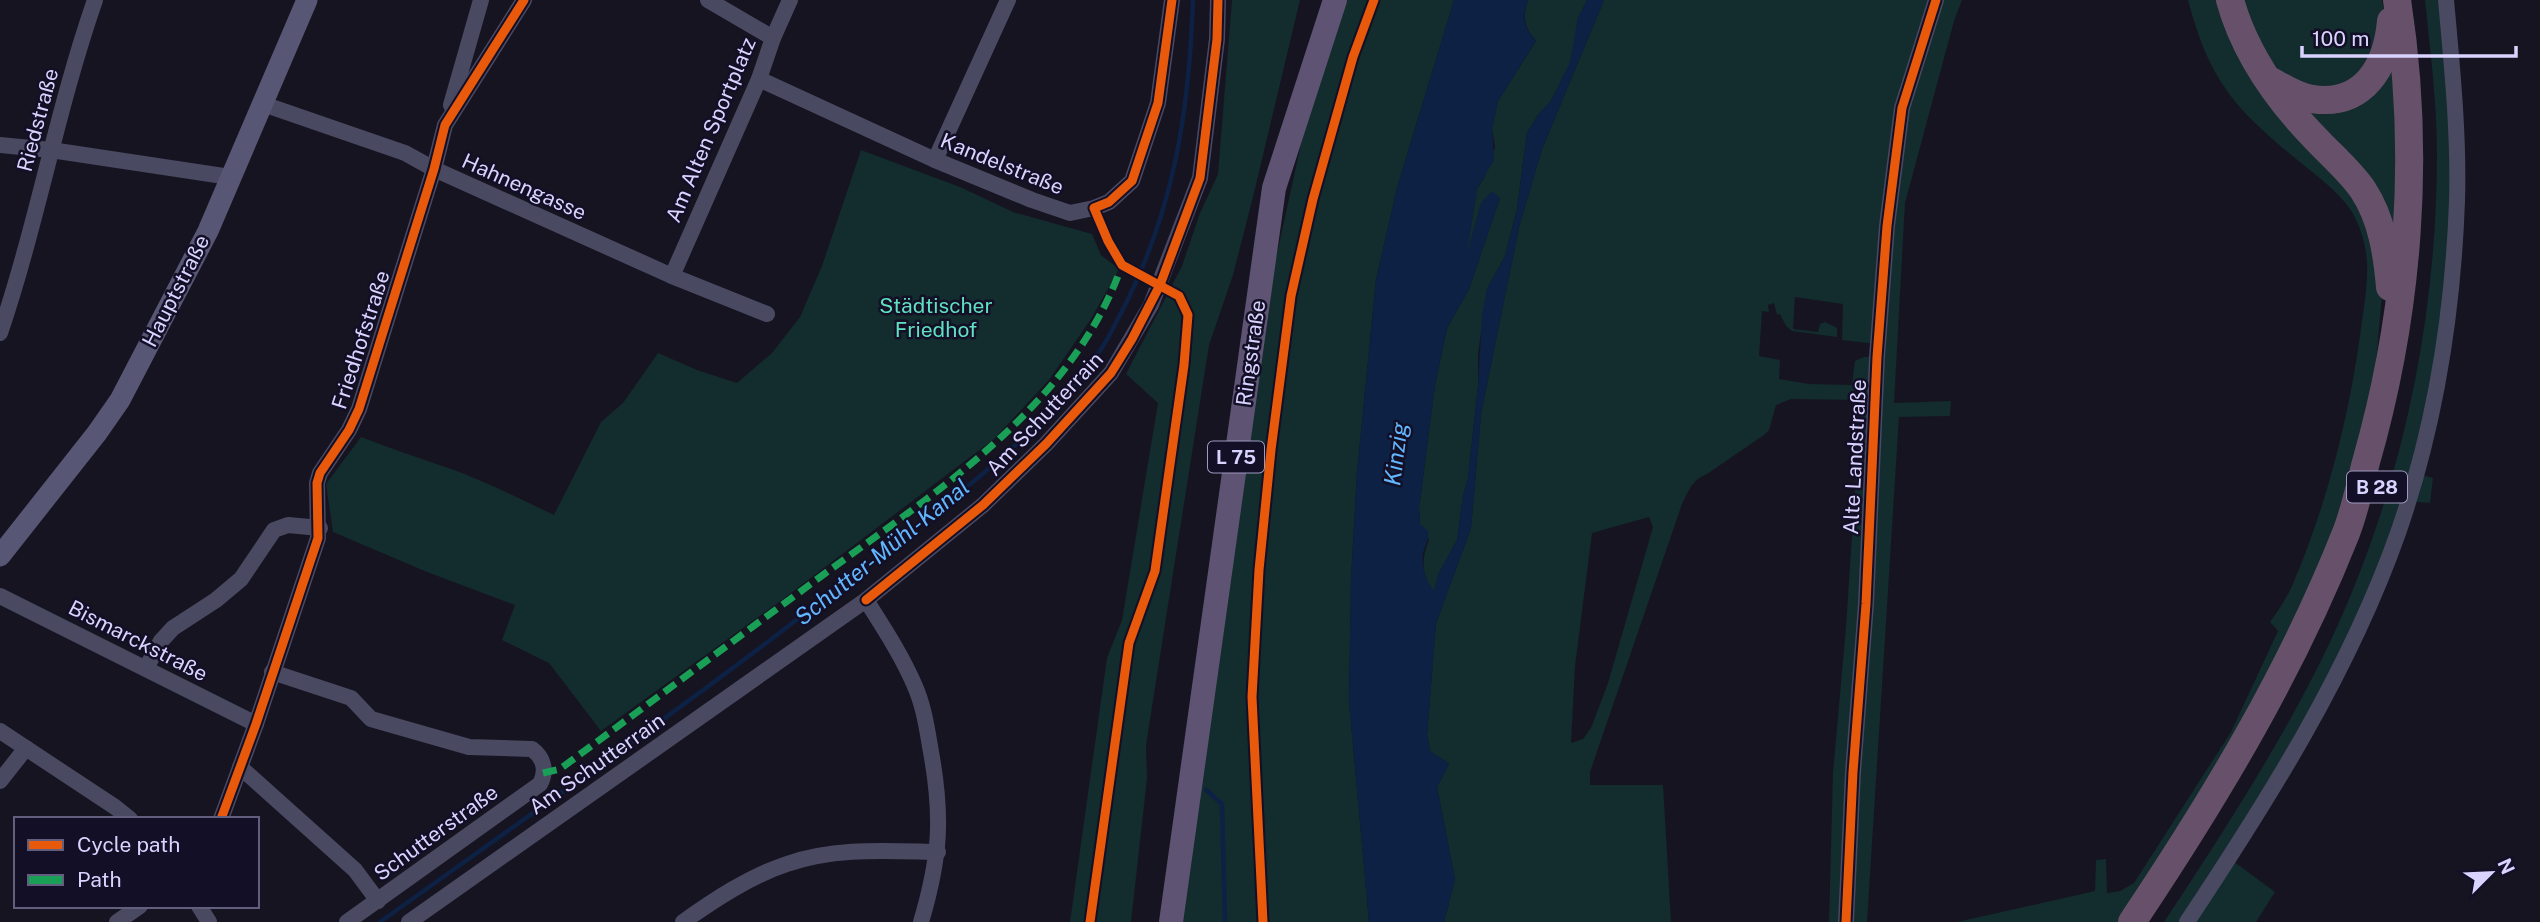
<svg xmlns="http://www.w3.org/2000/svg" width="2540" height="922" viewBox="0 0 2540 922" font-family="'Public Sans',sans-serif">
	<style>
		.green { fill: #132c2d; fill-rule: evenodd }
		.water { fill: #0d2144 }
		.lines { fill: none; stroke-linecap: round; stroke-linejoin: round }
		.stream { stroke: #0d2144; stroke-width: 4.5 }
		.street { stroke: #4a4962; stroke-width: 16 }
		.secondary { stroke: #575674; stroke-width: 21 }
		.primary { stroke: #5e5373; stroke-width: 24 }
		.highway { stroke: #67516a; stroke-width: 28 }
		.quiet { stroke: #1a9f57; stroke-width: 7; stroke-dasharray: 14 7; stroke-linecap: butt }
		.cycleway-casing { stroke: #130f26; stroke-width: 13 }
		.cycleway { stroke: #e8590c; stroke-width: 9 }
		.labels { text-anchor: middle; stroke-width: 5; stroke-linejoin: round; paint-order: stroke }
		.shield { fill: #130f26; stroke: #9e99be; stroke-width: 2 }
		.shield-label { font-size: 19px; font-weight: bold; fill: #d9d4ff }
		.street-label { font-size: 21px; fill: #d9d4ff; stroke: #130f26 }
		.park-label { font-size: 21px; fill: #5fe0c0; stroke: #130f26 }
		.water-label { font-size: 23px; font-style: italic; fill: #62b6ff; stroke: #130f26 }
	</style>
	<rect width="100%" height="100%" fill="#161421"/>
	<g class="green">
		<path d="M1232,0H1300L1253,197L1233,275L1209,345L1146,745L1147,778L1131,922H1070L1107,658L1122,620L1158,403L1126,374L1182,266L1200,213L1218,174Z"/>
		<path d="M1345,0H1454L1397,188L1376,280L1357,472L1351,579L1349,701L1369,922H1178L1267,299L1303,135Z"/>
		<path d="M1528,0H1587L1578,18L1571,62L1551,101L1538,115L1527,133L1517,209L1505,256L1487,289L1478,355V386L1468,478L1463,496L1457,540L1438,575L1434,592C1421,576 1421,558 1429,540L1420,525L1419,508L1435,385L1447,328L1469,289L1500,198L1465,262L1477,189L1484,178L1495,147L1492,128L1498,101L1536,41C1524,27 1522,17 1528,0Z"/>
		<path d="M1604,0H1962L1954,21L1905,203L1894,403L1951,401L1950,416L1899,417L1867,922H1829L1833,773L1846,627L1861,400L1791,399L1776,405L1769,430L1764,435L1707,474C1692,480 1689,490 1682,504L1590,772V785H1663L1671,922H1444L1455,879L1437,787L1449,764L1430,751L1427,735L1436,623L1471,528L1481,414L1519,227L1542,149ZM1795,297L1843,304L1842,340L1877,344V357H1864L1855,361L1852,385L1809,384L1779,379L1780,360L1759,356L1762,311L1769,312L1768,305L1774,303L1777,315L1780,314L1786,326L1792,331L1837,337V328L1825,322L1820,324L1818,332L1793,329ZM1649,517L1653,527L1608,683L1591,728L1583,739L1571,743L1575,666L1592,533Z"/>
		<path d="M2188,0H2222L2356,195L2383,285L2373,396L2357,464L2310,607L2122,922H1957L2095,891L2096,860L2106,859L2107,893L2120,891L2134,883L2231,732L2278,631L2270,622C2278,611 2286,599 2292,586C2326,507 2348,421 2360,336C2363,312 2368,287 2367,263C2366,246 2361,227 2352,212C2338,190 2315,175 2295,158C2233,107 2209,79 2188,0Z"/>
		<path d="M2243,0H2382L2385,16L2378,57C2369,64 2350,84 2340,87C2334,89 2325,87 2319,87C2272,87 2257,36 2243,0Z"/>
		<path d="M2425,0H2445L2453,100L2449,293L2415,473L2433,478L2430,503L2406,501L2379,580L2229,858L2275,892L2256,922H2164C2224,831 2284,739 2331,640C2402,488 2437,320 2437,153C2437,102 2430,50 2425,0Z"/>
		<path d="M2394,64L2399,238L2285,96L2313,107Z"/>
		<path d="M861,150L960,187L1013,212L1092,234L1101,255L1119,269L1091,319L1049,380L994,439L779,602L601,731L549,663L502,640L515,605L427,572L333,532L326,484L361,437C392,449 423,459 454,470C488,483 521,499 554,515L601,422L623,403L658,353L697,370L737,383L772,353L800,317L822,266Z"/>
	</g>
	<path class="water" d="M1454,0H1528C1522,17 1523,27 1536,41L1498,101L1492,128L1494,160L1477,189L1467,253L1481,203L1492,191L1500,198L1469,289L1447,328L1435,385L1419,508L1420,524L1428,531C1429,541 1425,545 1423,553C1421,566 1426,582 1434,591L1438,575L1457,540L1463,496L1468,478L1478,386L1482,315L1487,289L1505,256L1517,210L1527,133L1538,115L1551,101L1570,62L1578,18L1587,0H1604L1542,149L1519,227L1481,414L1471,528L1436,623L1427,735L1430,751L1449,764L1437,787L1455,879L1444,922H1369L1349,701L1351,579L1357,472L1376,280L1397,188Z"/>
	<g class="lines">
		<g class="stream">
			<path d="M1206,790L1222,804L1225,922"/>
			<path d="M380,922C545,804 712,688 871,562C951,500 1040,436 1099,352C1108,340 1114,326 1121,313C1174,211 1189,113 1193,0"/>
		</g>
		<g class="street">
			<path d="M708,0L773,38"/>
			<path d="M759,79L935,160L1032,200L1070,213L1094,208L1109,202L1132,181L1158,103L1172,0"/>
			<path d="M263,104L405,153L434,169L672,276L767,314"/>
			<path d="M451,105L481,0"/>
			<path d="M0,145L51,150L230,177"/>
			<path d="M935,160L1008,0"/>
			<path d="M672,276L759,79L773,38L790,0"/>
			<path d="M0,333C37,224 57,109 95,0"/>
			<path d="M0,596L256,724"/>
			<path d="M866,600C883,627 901,654 914,684C924,706 927,729 931,752C943,818 940,858 921,922"/>
			<path d="M146,668L161,641L173,628L216,600L241,579L274,530L288,525L320,528"/>
			<path d="M272,672L351,698L371,719L469,747L532,749C544,758 547,771 540,784L347,922"/>
			<path d="M0,731L115,807L130,819"/>
			<path d="M240,767L355,870L378,901"/>
			<path d="M0,781L26,748"/>
			<path d="M221,819L256,724L318,538L317,483L320,473L349,430L359,409L434,169L445,125L524,0"/>
			<path d="M199,906L209,922"/>
			<path d="M117,922L140,906"/>
			<path d="M409,922L866,600L983,505L1046,444L1111,373L1151,305L1200,178L1217,39L1218,0"/>
			<path d="M683,922C714,900 750,876 787,864C835,847 887,851 938,852"/>
			<path d="M1846,922L1853,772L1866,604L1877,357L1887,226L1902,108L1936,0"/>
			<path d="M2187,922C2268,800 2349,672 2398,533C2435,427 2453,312 2457,201C2459,134 2452,66 2446,0"/>
		</g>
		<path class="secondary" d="M0,556L97,433L120,400L208,231L307,0"/>
		<path class="primary" d="M1171,922L1274,188L1335,0"/>
		<g class="highway">
			<path d="M2230,0C2245,54 2277,99 2316,139C2331,155 2351,172 2363,190C2382,219 2387,253 2390,287"/>
			<path d="M2271,81C2284,88 2297,97 2312,99C2364,107 2387,66 2391,21"/>
			<path d="M2132,922C2215,798 2291,672 2346,533C2355,510 2360,485 2366,462C2409,312 2421,154 2397,0"/>
		</g>
		<path class="quiet" d="M543,773L560,769C643,708 725,647 808,586C926,498 1071,411 1122,265"/>
		<g class="cycleway-casing">
			<g id="cycleway">
				<path d="M866,600L983,505L1046,444L1111,373L1132,339L1160,285L1200,178L1217,39L1218,0"/>
				<path d="M221,819L256,724L318,538L317,483L320,473L349,430L359,409L434,169L445,125L524,0"/>
				<path d="M1090,922L1129,643L1155,571L1184,365L1188,315L1179,296L1122,265L1108,241L1094,208L1109,202L1132,181L1158,103L1172,0"/>
				<path d="M1263,922L1252,697L1259,570L1271,450L1291,296L1313,199L1353,57L1374,0"/>
				<path d="M1846,922L1853,772L1866,604L1877,357L1887,226L1902,108L1936,0"/>
			</g>
		</g>
		<use href="#cycleway" class="cycleway"/>
	</g>
	<g class="labels">
		<g class="shield">
			<rect x="1208" y="441.5" width="56" height="31" rx="5"/>
			<rect x="2347" y="471.5" width="60" height="31" rx="5"/>
		</g>
		<g class="shield-label">
			<text x="1236" y="464">L 75</text>
			<text x="2377" y="494">B 28</text>
		</g>
		<g class="street-label">
			<text transform="translate(38 120) rotate(-75)" y="7">Riedstraße</text>
			<text transform="translate(711 130) rotate(-67)" y="7">Am Alten Sportplatz</text>
			<text transform="translate(1002 164) rotate(22)" y="7">Kandelstraße</text>
			<text transform="translate(524 187) rotate(24)" y="7">Hahnengasse</text>
			<text transform="translate(176 291) rotate(-63)" y="7">Hauptstraße</text>
			<text transform="translate(361 340) rotate(-72)" y="7">Friedhofstraße</text>
			<text transform="translate(1251 353) rotate(-82)" y="7">Ringstraße</text>
			<text transform="translate(1045 414) rotate(-47)" y="7">Am Schutterrain</text>
			<text transform="translate(1855 457) rotate(-87)" y="7">Alte Landstraße</text>
			<text transform="translate(138 641) rotate(27)" y="7">Bismarckstraße</text>
			<text transform="translate(597 764) rotate(-35)" y="7">Am Schutterrain</text>
			<text transform="translate(436 833) rotate(-36)" y="7">Schutterstraße</text>
		</g>
		<g class="park-label">
			<text x="936" y="313">Städtischer<tspan x="936" dy="24">Friedhof</tspan></text>
		</g>
		<g class="water-label">
			<text transform="translate(1396 454) rotate(-83)" y="8">Kinzig</text>
			<text transform="translate(882 552) rotate(-39)" y="8">Schutter-Mühl-Kanal</text>
		</g>
	</g>
	<rect x="14" y="817" width="245" height="91" fill="#130f26" stroke="#625e7d" stroke-width="2"/>
	<rect x="28" y="840" width="35" height="10" fill="#e8590c" stroke="#625e7d" stroke-width="2"/>
	<text x="77" y="852" font-size="21" fill="#d9d4ff">Cycle path</text>
	<rect x="28" y="875" width="35" height="10" fill="#1a9f57" stroke="#625e7d" stroke-width="2"/>
	<text x="77" y="887" font-size="21" fill="#d9d4ff">Path</text>
	<g transform="translate(2491 873) rotate(66)" stroke="#130f26" stroke-width="5" paint-order="stroke">
	<path d="M0-5L12 26L0 18L-12 26Z" fill="#d9d4ff"/>
	<text y="-10" font-size="19" font-weight="bold" text-anchor="middle" fill="#d9d4ff">N</text>
	</g>
	<path d="M2302 46v10h214v-10" fill="none" stroke="#d9d4ff" stroke-width="3.5"/>
	<text x="2312" y="46" font-size="21" fill="#d9d4ff" stroke="#130f26" stroke-width="5" paint-order="stroke">100 m</text>
</svg>
